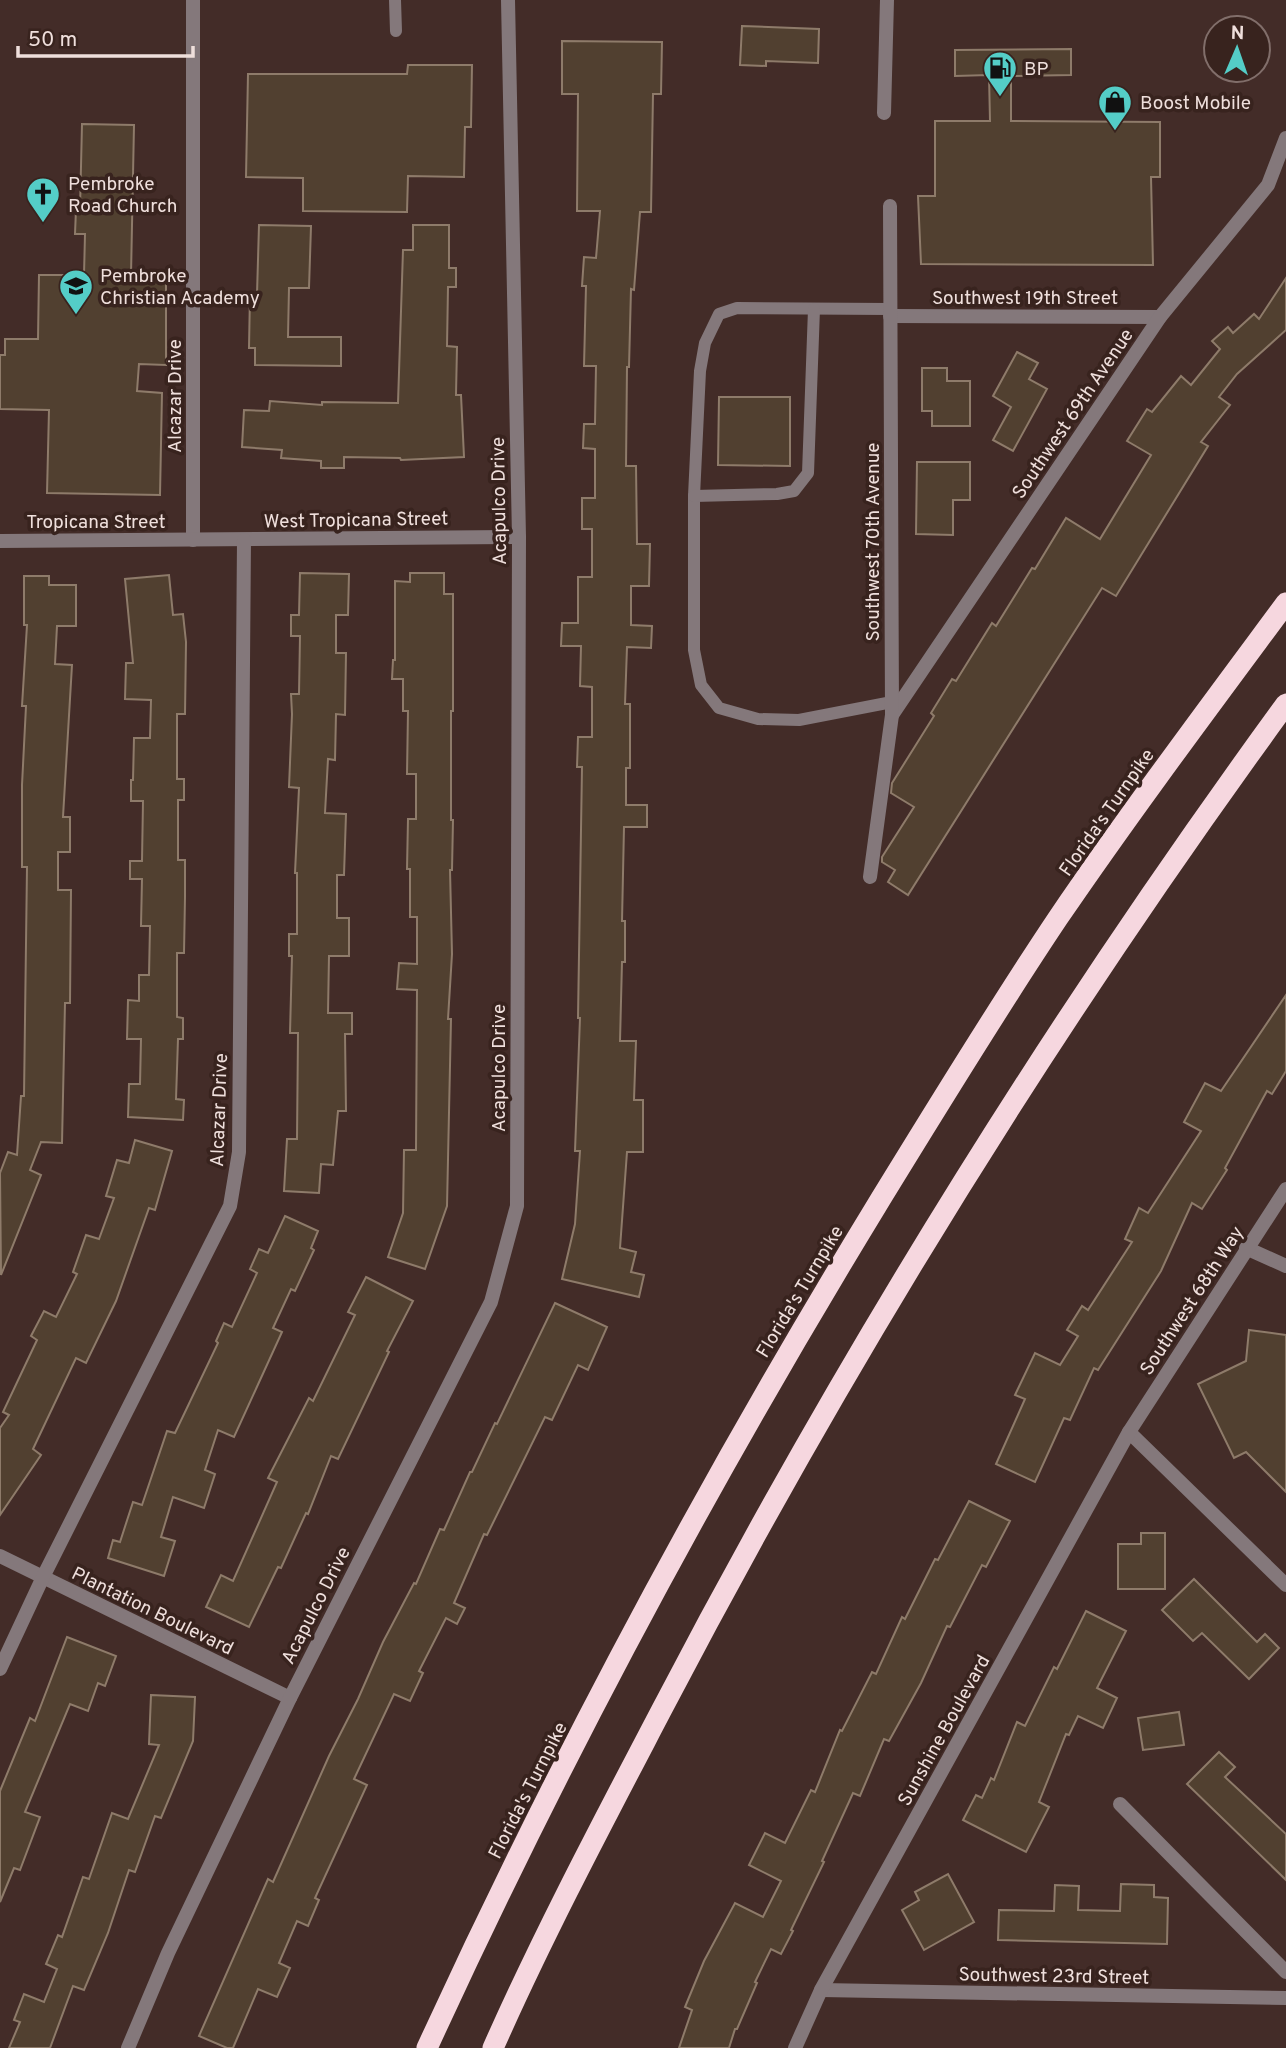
<svg xmlns="http://www.w3.org/2000/svg" width="1286" height="2048" viewBox="0 0 1286 2048" font-family="Overpass,sans-serif">
	<style>
		.building { fill: #514030; stroke: #8e7b6a; stroke-width: 2 }
		.lines { fill: none; stroke-linecap: round; stroke-linejoin: round }
		.service { stroke: #84787b; stroke-width: 12 }
		.minor { stroke: #84787b; stroke-width: 14 }
		.motorway { stroke: #f6d7df; stroke-width: 21 }
		.labels { text-anchor: middle; stroke-width: 7; stroke-linejoin: round; paint-order: stroke }
		.poi-label { font-size: 19px; fill: #efdfdc; stroke: #38231e; text-anchor: start }
		.street-label { font-size: 19px; fill: #efdfdc; stroke: #38231e }
	</style>
	<rect width="100%" height="100%" fill="#432c28"/>
	<g class="building">
		<path d="M742,26L819,29L818,63L766,61V66L740,65Z"/>
		<path d="M562,41L662,42L661,94H653L651,212H640L634,290L631,289L629,367H627L626,466H636L637,544H650L649,586H631V625L652,626L651,648L627,647L625,704H630V768H626V805H647V827H624L622,921H625V962H622L620,1041H636L634,1100H643V1152H627L620,1248L636,1252L631,1272L644,1275L639,1297L562,1279L575,1224L580,1151H575L580,1018H578L582,767H577L578,737H592V687L580,686L581,646H561L562,623H578V577H592V529H582V498H595V449L583,448L584,424H595L596,366H584L586,286H582L584,257L596,258L600,211H577L578,94H562Z"/>
		<path d="M1071,49V75L1011,76V121L1160,122V177H1151L1153,265L921,264L918,196H935V121H990L989,75L955,76V50Z"/>
		<path d="M408,65H472L471,127H465L464,177L408,176L407,212L303,211V178L246,177L248,74H407Z"/>
		<path d="M82,124L134,125L131,275H166V365L139,364L137,391L162,393L160,495L47,493L49,410L0,409V355H5V339H38L39,275H84L85,234H75L76,209H80Z"/>
		<path d="M259,225L311,226L309,288H289L288,337H341V366L255,365V348H249L250,294H257Z"/>
		<path d="M413,225H449V268H456V287H448L447,346L457,347L456,395H461L464,457L401,460L400,458L344,457V468H321V461L281,458L282,450L242,447L244,410L269,411L270,401L322,405V402L398,403L403,250H413Z"/>
		<path d="M1286,278V330L1237,374L1219,397L1230,405L1201,442L1208,446L1116,596L1102,588L908,895L888,882L895,870L882,862V857L914,807L891,793L892,783L934,716L931,713L952,679L956,681L992,623L996,626L1032,568L1035,569L1066,518L1100,539L1151,455L1127,441L1147,409L1152,412L1181,376L1191,385L1220,349L1212,341L1228,327L1233,333L1254,314L1259,319Z"/>
		<path d="M1017,352L1038,363L1029,379L1047,389L1013,451L993,440L1011,407L993,396Z"/>
		<path d="M922,368H947V381H970V426H932V411H922Z"/>
		<path d="M719,397H790V466L718,465Z"/>
		<path d="M917,462H970V500H953V535L916,534Z"/>
		<path d="M300,573L349,574L348,615H336V653H346L345,715L336,714L335,760L328,759L325,813L346,814L344,875H337V918H349V956H329L328,1013H352V1034H345L346,1111H338L333,1165L321,1164L319,1193L284,1191L287,1139H297L298,1033H290L292,956H289V934H297V873H295L299,788L289,787L292,714L291,694H299L300,636H291V615H299Z"/>
		<path d="M410,573H444V594H453V711H451V820H453L452,870H450L452,954L448,1019H451L447,1206L425,1269L388,1257L403,1213L404,1150H416L417,990L397,989L399,963L417,964V917H410V869H407L408,819H416V774H407L408,711H403V679H392L393,660H395V581L410,582Z"/>
		<path d="M169,575L173,615L183,614L186,642L185,714H177V779H184V800H178V860H185V897L184,953H177V1017L183,1018V1039H178L176,1099L184,1100L183,1120L128,1117L129,1084H140L141,1039H127L128,1000L139,1001V975H149L150,926H141L142,879H130V861H142L143,801H131V780H133L134,738H150L151,700L125,699L126,663H133L125,579Z"/>
		<path d="M24,576H49V585H76V626H57L55,664L72,665L63,817H70V852H58V890H71L70,1003H65L62,1143L41,1142L30,1170L41,1175L1,1275L0,1173L8,1152L17,1155L21,1096H24L27,867H22V785L26,706H22L27,625H24Z"/>
		<path d="M1286,995V1071L1272,1094L1267,1091L1225,1168L1227,1170L1202,1209L1192,1203L1161,1271L1098,1370L1094,1368L1070,1420L1064,1418L1035,1482L996,1464L1025,1399L1015,1395L1035,1353L1060,1365L1078,1336L1067,1330L1082,1306L1088,1310L1132,1242L1125,1239L1139,1208L1148,1213L1201,1131L1184,1122L1205,1083L1221,1091Z"/>
		<path d="M135,1140L172,1151L155,1210L149,1208L116,1301L86,1363L76,1358L33,1449L41,1455L0,1515V1428L9,1415L3,1412L37,1340L31,1336L44,1311L56,1317L77,1274L73,1272L86,1235L99,1239L114,1198L106,1196L117,1160L129,1163Z"/>
		<path d="M285,1216L318,1231L311,1248L314,1250L295,1291L291,1289L273,1328L282,1332L234,1437L218,1430L205,1470L215,1474L204,1508L173,1497L161,1537L175,1541L164,1576L108,1558L113,1540L120,1542L133,1502L142,1505L167,1431L175,1433L218,1343L216,1341L224,1323L232,1327L257,1273L250,1269L259,1249L268,1253Z"/>
		<path d="M366,1277L413,1301L387,1351L389,1352L338,1459L331,1456L308,1514L306,1513L281,1568L278,1567L249,1627L206,1607L221,1575L233,1581L277,1482L268,1478L309,1398L313,1401L355,1315L348,1312Z"/>
		<path d="M555,1303L607,1327L588,1370L578,1365L552,1420L545,1417L487,1535L484,1534L454,1603L465,1608L457,1624L446,1618L419,1671L423,1673L410,1701L394,1694L354,1779L367,1785L315,1898L319,1900L308,1926L297,1921L279,1963L290,1968L277,1997L258,1989L233,2048H227L199,2036L268,1879L273,1882L329,1756L358,1699L383,1642L414,1583L416,1584L440,1529L444,1530L470,1472H472L495,1423L497,1424Z"/>
		<path d="M1249,1330L1286,1335V1492L1246,1452L1234,1458L1198,1384L1246,1361Z"/>
		<path d="M969,1501L1010,1521L986,1567L982,1565L950,1627L947,1626L921,1683L889,1741L884,1739L860,1796L853,1793L822,1861L824,1862L791,1930L793,1931L781,1954L771,1949L755,1982L757,1983L737,2029H735L729,2048H679L692,2010L685,2007L704,1961L735,1903L763,1917L781,1881L749,1865L765,1833L785,1843L811,1790L815,1792L840,1730L842,1731L872,1672L876,1674L902,1617L905,1619L935,1559L938,1560Z"/>
		<path d="M1141,1533H1165V1589H1118V1544H1141Z"/>
		<path d="M1194,1579L1257,1642L1265,1634L1279,1648L1249,1679L1202,1633L1193,1641L1162,1610Z"/>
		<path d="M1086,1611L1126,1631L1097,1688L1117,1698L1103,1728L1078,1716L1069,1735L1066,1734L1039,1802L1049,1807L1026,1852L963,1820L976,1795L982,1798L991,1778L994,1780L1017,1722L1025,1726L1054,1667L1057,1669Z"/>
		<path d="M67,1637L116,1656L105,1686L98,1683L88,1711L70,1704L25,1812L40,1817L20,1870L14,1868L0,1902V1791L30,1718L35,1721Z"/>
		<path d="M151,1695L195,1697L193,1741L161,1818L155,1816L135,1872L129,1870L108,1933L84,1990L73,1986L50,2048H9L20,2022L14,2020L24,1994L44,2002L57,1969L46,1964L58,1935L62,1937L83,1877L89,1879L112,1813L128,1819L159,1745L149,1744Z"/>
		<path d="M1179,1712L1184,1745L1143,1750L1138,1718Z"/>
		<path d="M1219,1752L1235,1767L1225,1777L1286,1834V1880L1187,1784Z"/>
		<path d="M948,1874L974,1922L924,1950L902,1910L919,1900L915,1892Z"/>
		<path d="M1121,1884L1154,1885V1897L1168,1898L1167,1944L998,1940L999,1910L1054,1911L1055,1885L1079,1886L1078,1910L1120,1911Z"/>
	</g>
	<g class="lines">
		<g class="service">
			<path d="M395,0L396,31"/>
			<path d="M890,309L737,308L719,314L705,343L700,371L694,496V650L701,685L719,708L758,719L799,720L892,702"/>
			<path d="M694,496L777,494L794,491L808,473L814,309"/>
		</g>
		<g class="minor">
			<path d="M884,113L887,0"/>
			<path d="M890,316L1160,317"/>
			<path d="M193,540V0"/>
			<path d="M0,541L519,537"/>
			<path d="M892,715L1160,317L1268,185L1286,138"/>
			<path d="M870,877L892,715L890,206"/>
			<path d="M1246,1248L1286,1266"/>
			<path d="M1129,1432L1286,1585"/>
			<path d="M0,1556L290,1698"/>
			<path d="M0,1669L43,1577L230,1206L239,1152L244,540"/>
			<path d="M1120,1804L1286,1972"/>
			<path d="M821,1990L1286,1998"/>
			<path d="M128,2048L168,1953L290,1698L491,1302L517,1206L519,537L508,0"/>
			<path d="M795,2048L821,1990L1129,1432L1286,1189"/>
		</g>
		<g class="motorway">
			<path d="M427,2048C560,1758 711,1477 877,1205C936,1109 995,1012 1058,918C1131,811 1209,707 1286,603"/>
			<path d="M493,2048C544,1933 603,1822 661,1711C844,1360 1053,1023 1286,704"/>
		</g>
	</g>
	<defs>
		<g id="fuel-pin" transform="scale(1.75)"><path d="M0 17L-7.5 6A9.5 9.5 0 1 1 7.5 6Z" fill="#54cdc7" stroke="#38231e"/><path d="M-5.5-6h7V0h2V4h1.3V-2.5L3-4.5l.8-.8L6-3V5H2.5V1h-1V6h-7ZM-4.2-4.7v3.2H.2V-4.7Z" fill="#111"/></g>
		<g id="shop-pin" transform="scale(1.75)"><path d="M0 17L-7.5 6A9.5 9.5 0 1 1 7.5 6Z" fill="#54cdc7" stroke="#38231e"/><path d="M-5-2.5h2.3a2.7 3.5 0 0 1 5.4 0H5L5.5 6h-11ZM-1.5-2.5h3a1.5 2.3 0 0 0-3 0Z" fill="#111"/></g>
		<g id="church-pin" transform="scale(1.75)"><path d="M0 17L-7.5 6A9.5 9.5 0 1 1 7.5 6Z" fill="#54cdc7" stroke="#38231e"/><path d="M-1.2-6h2.4v3.5h3.3v2.4h-3.3V6h-2.4V-.1h-3.3v-2.4h3.3Z" fill="#111"/></g>
		<g id="school-pin" transform="scale(1.75)"><path d="M0 17L-7.5 6A9.5 9.5 0 1 1 7.5 6Z" fill="#54cdc7" stroke="#38231e"/><path d="M0-5L7-2L0 1L-7-2ZM-4 1L0 2.5L4 1V4Q0 6-4 4Z" fill="#111"/></g>
	</defs>
	<g fill-rule="evenodd">
		<use href="#fuel-pin" x="1000" y="68"/>
		<use href="#shop-pin" x="1115" y="102"/>
		<use href="#church-pin" x="43" y="194"/>
		<use href="#school-pin" x="76" y="286"/>
	</g>
	<g class="labels">
		<g class="poi-label">
			<text x="1024" y="75">BP</text>
			<text x="1140" y="109">Boost Mobile</text>
			<text x="68" y="190">Pembroke<tspan x="68" dy="22">Road Church</tspan></text>
			<text x="100" y="282">Pembroke<tspan x="100" dy="22">Christian Academy</tspan></text>
		</g>
		<g class="street-label">
			<text x="1025" y="304">Southwest 19th Street</text>
			<text transform="translate(174 396) rotate(-90)" y="7">Alcazar Drive</text>
			<text transform="translate(1072 413) rotate(-56)" y="7">Southwest 69th Avenue</text>
			<text transform="translate(498 501) rotate(-91)" y="7">Acapulco Drive</text>
			<text transform="translate(356 519) rotate(-1)" y="7">West Tropicana Street</text>
			<text x="96" y="528">Tropicana Street</text>
			<text transform="translate(872 542) rotate(-90)" y="7">Southwest 70th Avenue</text>
			<text transform="translate(1106 812) rotate(-55)" y="7">Florida's Turnpike</text>
			<text transform="translate(498 1068) rotate(-90)" y="7">Acapulco Drive</text>
			<text transform="translate(218 1110) rotate(-88)" y="7">Alcazar Drive</text>
			<text transform="translate(799 1291) rotate(-59)" y="7">Florida's Turnpike</text>
			<text transform="translate(1191 1300) rotate(-57)" y="7">Southwest 68th Way</text>
			<text transform="translate(315 1605) rotate(-63)" y="7">Acapulco Drive</text>
			<text transform="translate(153 1610) rotate(26)" y="7">Plantation Boulevard</text>
			<text transform="translate(943 1730) rotate(-61)" y="7">Sunshine Boulevard</text>
			<text transform="translate(527 1790) rotate(-63)" y="7">Florida's Turnpike</text>
			<text transform="translate(1054 1975) rotate(1)" y="7">Southwest 23rd Street</text>
		</g>
	</g>
	<g transform="translate(1237 49) rotate(2)"><circle r="33" fill="#38231e" stroke="#816e6a" stroke-width="2"/>
	<path d="M0-5L12 26L0 18L-12 26Z" fill="#54cdc7"/>
	<text y="-10" font-size="19" font-weight="bold" text-anchor="middle" fill="#efdfdc">N</text>
	</g>
	<path d="M18 46v10h175v-10" fill="none" stroke="#efdfdc" stroke-width="3.5"/>
	<text x="28" y="46" font-size="21" fill="#efdfdc" stroke="#38231e" stroke-width="5" paint-order="stroke">50 m</text>
</svg>
